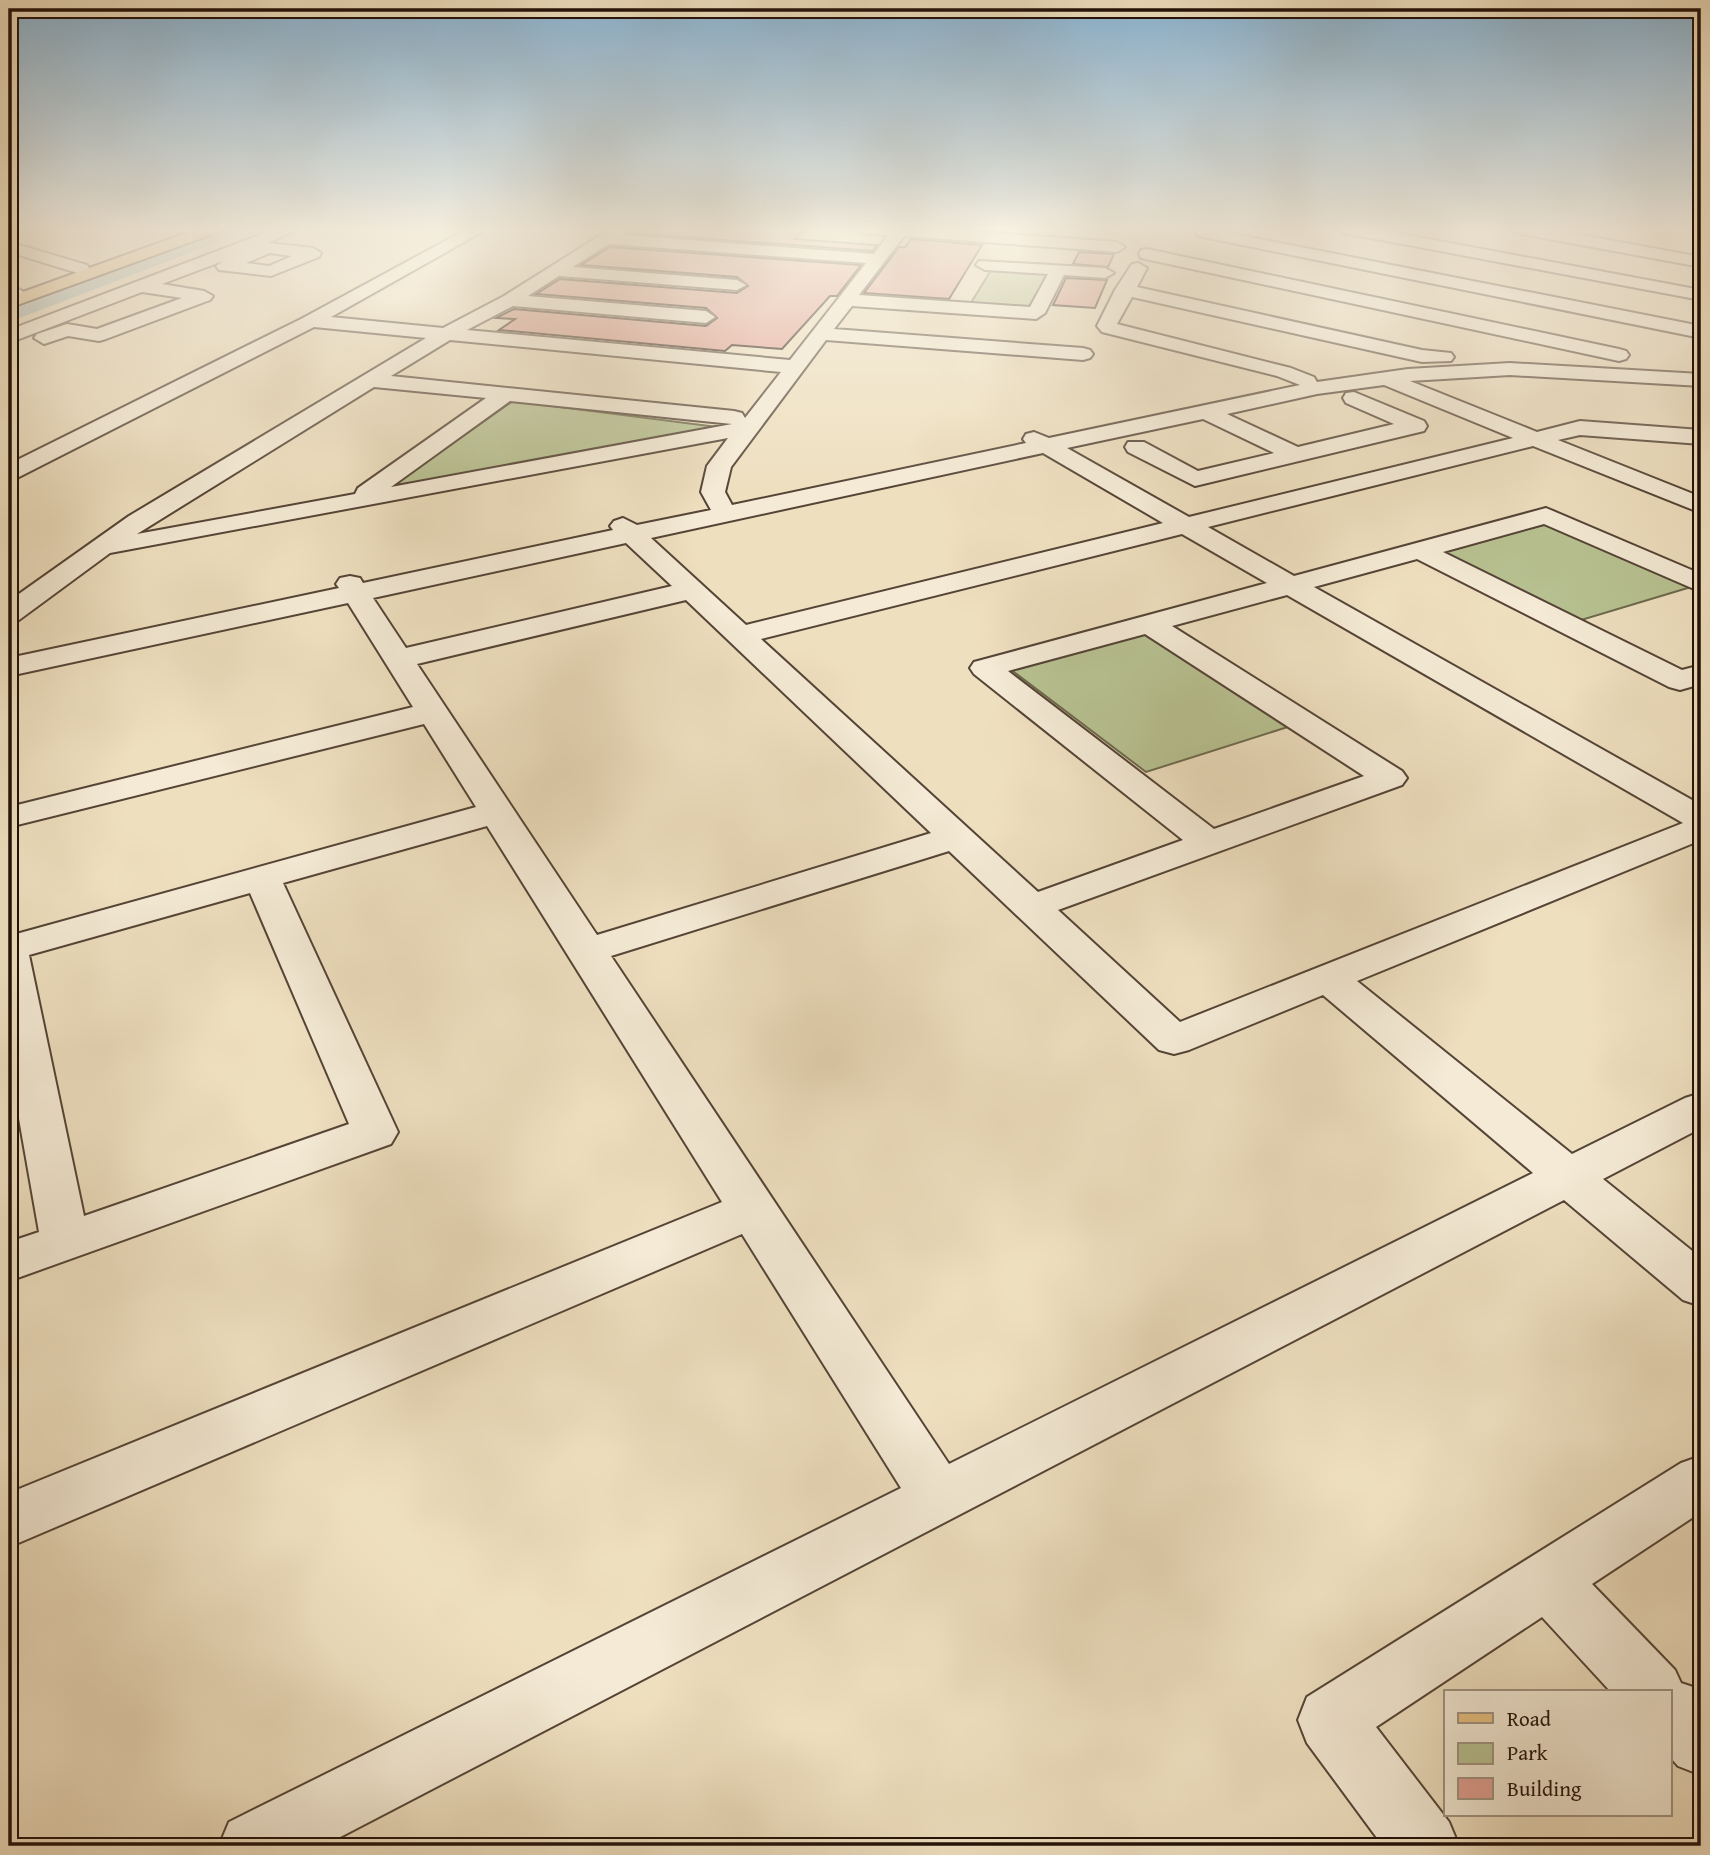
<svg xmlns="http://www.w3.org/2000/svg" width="1710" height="1855" viewBox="0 0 1710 1855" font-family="'Gentium Book Plus',serif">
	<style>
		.green { fill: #b8c292; stroke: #6d6a4d; stroke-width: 2 }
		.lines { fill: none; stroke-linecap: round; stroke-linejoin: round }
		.canal { fill: #9dbabb; fill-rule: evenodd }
		.building { fill: #e2a094; stroke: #221108; stroke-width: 2 }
		.minor-casing { stroke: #554436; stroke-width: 4 }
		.major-casing { stroke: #221108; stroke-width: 4 }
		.minor { fill: #f4ead5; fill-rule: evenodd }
		.major { fill: #e7c080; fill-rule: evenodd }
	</style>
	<rect width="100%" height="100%" fill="#eedfbf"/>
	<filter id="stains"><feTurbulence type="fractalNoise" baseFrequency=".00286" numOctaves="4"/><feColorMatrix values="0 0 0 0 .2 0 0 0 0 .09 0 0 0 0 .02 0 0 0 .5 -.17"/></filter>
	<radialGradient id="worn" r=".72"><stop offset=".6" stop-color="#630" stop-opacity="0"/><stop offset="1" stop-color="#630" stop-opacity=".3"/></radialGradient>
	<g class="green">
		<path d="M612,242L762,253L727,282L570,269Z"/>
		<path d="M993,267L1050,271L1030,311L969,306Z"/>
		<path d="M513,401L717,427L389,488Z"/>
		<path d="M1550,523L1691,587L1578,621L1441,553Z"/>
		<path d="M1147,631L1291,726L1146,772L1010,669Z"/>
	</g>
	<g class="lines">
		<path class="canal" d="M233,228H255L9,322V311Z"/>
	</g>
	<g class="building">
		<path d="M634,228H808L794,239L877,245L873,251L629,233Z"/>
		<path d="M911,239L982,245L949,299L864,293L899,247H905Z"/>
		<path d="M610,247L861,265L837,296H830L782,349L732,345L725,351L499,330L515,319L496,318L514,309L706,326L717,318L706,308L536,294L560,279L737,293L748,286L737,277L581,265Z"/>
		<path d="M1079,252L1114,254L1108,267L1073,264Z"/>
		<path d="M1066,278L1107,280L1095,308L1053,305Z"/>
	</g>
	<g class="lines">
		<g class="minor-casing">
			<g id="minor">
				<path d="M179,228H213L215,231L207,236L181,231Z"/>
				<path d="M278,228H301L268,243L313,248L321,253L319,257L271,276L219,270L216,266L223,261L162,284L204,291L213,296L210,300L106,339L99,341L68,336L44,344L34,338L37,334L67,324L97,329L182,298L142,292L9,343V330ZM270,253L292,256L269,266L246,263Z"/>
				<path d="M469,228H489L331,317L443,328L504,296L612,228H631L623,235L874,254L888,235L861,233L853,228H928L1117,242L1125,247L1117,252L904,236L859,295L1030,307L1048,274L985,270L976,265L979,261L1105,268L1114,273L1105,278L1064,275L1045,313L1036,319L852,306L834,329L1083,348L1090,350L1093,354L1090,358L1083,360L826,340L731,467L725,492L732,505L1026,443L1023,439L1026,434L1034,432L1049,438L1300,385L1277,376L1102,332L1097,326L1115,290L1132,264L1138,263L1147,268L1137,287L1422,350L1451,353L1454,357L1451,361L1422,362L1132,297L1117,324L1291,368L1314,377L1317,382L1408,369L1510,363L1701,374V386L1510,375L1410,381L1537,432L1580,421L1701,430V444L1580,435L1558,440L1701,497V513L1533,446L1208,527L1294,576L1546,508L1701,574V592L1544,524L1443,552L1682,670L1701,665V684L1680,690L1669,687L1417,559L1314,587L1701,805V840L1357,981L1572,1154L1685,1098L1701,1093V1128L1603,1179L1701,1258V1306L1683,1300L1564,1200L323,1846H219L229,1822L901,1488L742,1234L9,1547V1493L722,1202L487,826L283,883L398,1132L391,1144L9,1281V1242L39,1232L9,1062V936L476,807L424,724L9,827V807L413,707L348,603L9,676V658L339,588L336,584L340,578L350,576L360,578L363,583L613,530L610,526L614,521L623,518L637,525L711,510L701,492L707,466L728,438L110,553L19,620L9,622V601L129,516L426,338L314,327L17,478L9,480V464L301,319ZM609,244L866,263L790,360L467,330L513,306L706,323L715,317L706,311L528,296L559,276L737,290L746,285L737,280L573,267ZM450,340L781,372L745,418L742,413L734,411L391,376ZM1384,385L1513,438L1189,517L1067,448L1203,419L1274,453L1198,471L1144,442H1128L1125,447L1128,452L1195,486L1424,431L1427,426L1424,421L1354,392L1346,393L1343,398L1346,403L1394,424L1298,447L1227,414L1317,394ZM374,387L486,398L358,488L355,494L137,534ZM510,401L732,424L391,487ZM1043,453L1163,523L746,625L651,538ZM1182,534L1267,583L974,662L970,668L974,674L1183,840L1038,892L761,639ZM626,543L672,586L406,648L373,598ZM1287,595L1683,823L1180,1022L1058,910L1402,785L1407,778L1402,771L1172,626ZM686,600L931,833L597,935L417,664ZM1145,634L1364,776L1214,829L1008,671ZM949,851L1159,1050L1174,1054L1189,1050L1323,995L1533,1173L949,1464L611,956ZM250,893L349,1124L84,1216L29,955Z"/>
				<path d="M1204,228L1701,326V338L1198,236L1196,233Z"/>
				<path d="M1336,228H1370L1701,290V300L1344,233Z"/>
				<path d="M1508,228H1543L1701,257V267L1516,233Z"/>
				<path d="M9,242L87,265L90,269L81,274L9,252Z"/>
				<path d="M1147,249L1619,349L1626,351L1629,355L1626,359L1619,361L1141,258L1139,254L1141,250Z"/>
				<path d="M9,284L24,292L21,296H9Z"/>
				<path d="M1701,1456V1512L1592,1584L1675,1670L1681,1683L1693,1687L1701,1696V1775L1678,1766L1670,1757V1692H1611L1542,1617L1376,1727L1449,1822L1459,1846H1383L1307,1743L1298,1720L1307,1697L1681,1463Z"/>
			</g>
		</g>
		<g class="major-casing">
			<path id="major" d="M200,228H223L221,231L9,308V297Z"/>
		</g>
		<use href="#minor" class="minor"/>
		<use href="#major" class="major"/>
	</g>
	<linearGradient id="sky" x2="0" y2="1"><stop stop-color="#8ab6d6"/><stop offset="0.47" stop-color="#f7f1e2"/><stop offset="1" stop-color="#f7f1e2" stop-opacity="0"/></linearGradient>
	<rect width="1710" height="488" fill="url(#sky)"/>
	<rect width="1710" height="1855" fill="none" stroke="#eedfbf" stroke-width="35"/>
	<rect x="10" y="10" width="1689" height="1834" fill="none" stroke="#221108" stroke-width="3.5"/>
	<rect x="18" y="18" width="1675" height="1820" fill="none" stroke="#221108" stroke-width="2"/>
	<rect x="1444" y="1690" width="228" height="126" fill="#f4ead5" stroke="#a09383" stroke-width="2"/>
	<rect x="1458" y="1713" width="35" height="10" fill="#e7c080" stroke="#a09383" stroke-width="2"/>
	<text x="1507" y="1726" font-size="21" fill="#221108">Road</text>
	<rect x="1458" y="1743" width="35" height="21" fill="#b8c292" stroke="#a09383" stroke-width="2"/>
	<text x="1507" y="1760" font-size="21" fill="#221108">Park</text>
	<rect x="1458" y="1778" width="35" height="21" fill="#e2a094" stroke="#a09383" stroke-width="2"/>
	<text x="1507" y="1796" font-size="21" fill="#221108">Building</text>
	<rect width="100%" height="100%" filter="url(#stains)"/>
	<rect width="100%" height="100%" fill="url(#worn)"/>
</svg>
